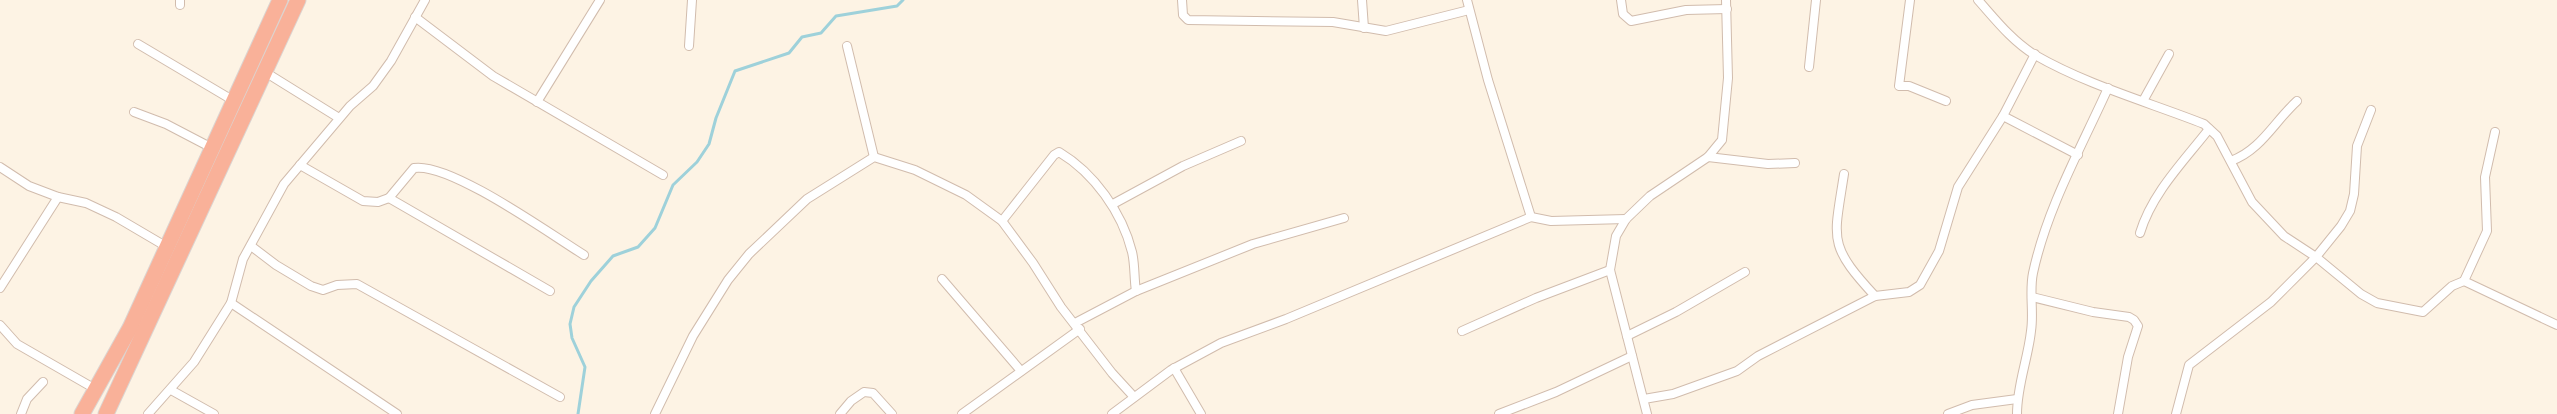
<svg xmlns="http://www.w3.org/2000/svg" width="2557" height="414" viewBox="0 0 2557 414" font-family="Ubuntu,sans-serif">
	<style>
		.lines { fill: none; stroke-linecap: round; stroke-linejoin: round }
		.stream { stroke: #9ed1da; stroke-width: 3 }
		.street-casing { stroke: #d1bcad; stroke-width: 10 }
		.highway-casing { stroke: #dcd4d0; stroke-width: 17 }
		.street { stroke: #fff; stroke-width: 8 }
		.highway { stroke: #f9b199; stroke-width: 15 }
	</style>
	<rect width="100%" height="100%" fill="#fdf3e4"/>
	<g class="lines">
		<path class="stream" d="M578,414L585,367L572,338L570,324L574,307L591,281L613,256L638,247L655,228L673,185L697,162L709,144L716,118L735,71L789,53L802,37L821,33L836,16L897,6L903,0"/>
		<g class="street-casing">
			<g id="street">
				<path d="M1182,0L1183,15L1188,20L1333,22L1386,31L1469,10"/>
				<path d="M1362,0L1364,28"/>
				<path d="M1621,0L1623,14L1631,21L1686,10L1727,9"/>
				<path d="M1910,0L1899,86H1909L1946,101"/>
				<path d="M1978,0C1995,19 2012,41 2035,55C2087,85 2148,102 2204,124L2217,136L2252,202L2284,236L2316,257L2361,294L2377,303L2423,312L2452,286L2464,281L2487,231L2485,177L2495,132"/>
				<path d="M180,5V0"/>
				<path d="M415,17L493,76L663,175"/>
				<path d="M138,44L234,101"/>
				<path d="M689,46L692,0"/>
				<path d="M847,46L874,157"/>
				<path d="M1809,67L1816,0"/>
				<path d="M265,72L339,118"/>
				<path d="M2143,101L2169,54"/>
				<path d="M537,102L600,0"/>
				<path d="M134,112L166,124L212,148"/>
				<path d="M2003,116L2078,155"/>
				<path d="M1708,157L1768,164L1795,163"/>
				<path d="M2231,161C2261,150 2274,122 2297,101"/>
				<path d="M300,165L363,201L378,202L389,198L414,168C450,162 550,234 584,255"/>
				<path d="M0,167L29,186L58,197L86,203L116,217L167,247"/>
				<path d="M1844,174C1834,240 1827,244 1875,296"/>
				<path d="M389,198L550,291"/>
				<path d="M1113,204L1183,166L1241,141"/>
				<path d="M1531,217L1551,221L1626,219"/>
				<path d="M1002,221L1054,155L1059,152C1094,173 1122,212 1132,252C1135,264 1134,279 1136,291"/>
				<path d="M2140,233C2152,193 2184,161 2209,129"/>
				<path d="M251,246L276,265L311,286L323,290L337,285L357,284L560,397"/>
				<path d="M942,279L1021,371"/>
				<path d="M2464,281L2557,325"/>
				<path d="M0,288L58,197"/>
				<path d="M2032,297L2093,312L2129,317L2134,320L2138,326L2128,357L2118,414"/>
				<path d="M231,303L397,414"/>
				<path d="M1075,323L1136,291L1253,244L1344,218"/>
				<path d="M0,325L17,344L97,390"/>
				<path d="M1462,331L1536,298L1610,270"/>
				<path d="M1627,336L1676,312L1745,272"/>
				<path d="M1174,368L1201,414"/>
				<path d="M171,390L214,414"/>
				<path d="M1644,399L1673,394L1737,371L1758,356L1875,296L1909,292L1920,285L1939,251L1958,187L2003,116L2035,54"/>
				<path d="M21,414L27,399L43,382"/>
				<path d="M148,414L194,362L231,303L243,259L284,184L350,106L373,86L391,61L425,0"/>
				<path d="M655,414L693,336L728,280L749,254L807,199L874,157L915,170L966,195L1002,221L1033,263L1061,307L1112,373L1134,397"/>
				<path d="M840,414L851,401L864,392L873,393L892,414"/>
				<path d="M962,414L1080,329"/>
				<path d="M1112,414L1171,370L1221,343L1286,319L1531,217L1488,80L1467,0"/>
				<path d="M1499,414L1556,392L1632,356"/>
				<path d="M1647,414L1610,270L1616,236L1626,219L1650,196L1708,157L1722,140L1728,78L1726,0"/>
				<path d="M1948,414L1972,405L2017,399"/>
				<path d="M2017,414C2017,385 2028,359 2031,331C2034,312 2029,292 2033,273C2047,208 2081,148 2108,88"/>
				<path d="M2176,414L2189,365L2271,302L2316,257L2341,226L2350,211L2354,194L2357,146L2371,110"/>
			</g>
		</g>
		<g class="highway-casing">
			<g id="highway">
				<path d="M82,414L130,328L280,0"/>
				<path d="M106,414L298,0"/>
			</g>
		</g>
		<use href="#street" class="street"/>
		<use href="#highway" class="highway"/>
	</g>
</svg>
